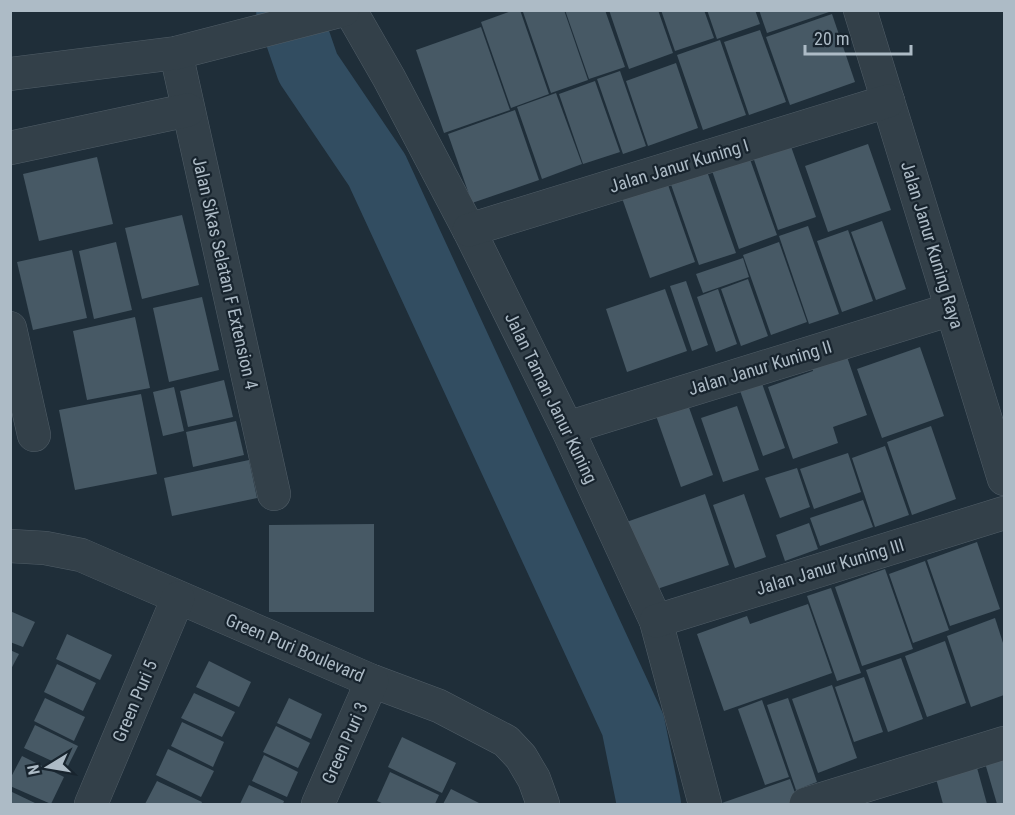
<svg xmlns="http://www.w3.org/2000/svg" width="1015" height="815" viewBox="0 0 1015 815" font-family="'Roboto Condensed',sans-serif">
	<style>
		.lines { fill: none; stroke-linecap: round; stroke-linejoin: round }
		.river { stroke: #324d61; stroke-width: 64 }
		.building { fill: #475965 }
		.minor-casing { stroke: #505d67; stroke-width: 34 }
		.minor { stroke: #334049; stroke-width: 33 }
		.labels { text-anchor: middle; stroke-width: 4.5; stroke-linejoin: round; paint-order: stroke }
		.street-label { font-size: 18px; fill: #adbbc6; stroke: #18242e }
	</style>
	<rect width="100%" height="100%" fill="#1f2e39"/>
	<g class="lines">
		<path class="river" d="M288,10L308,68L377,170L633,725L649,804"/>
	</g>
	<g class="building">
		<path d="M514,10H520L549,94L511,108L481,22Z"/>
		<path d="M527,10H564L588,80L551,93L523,12Z"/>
		<path d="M565,10H605L625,67L589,79Z"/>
		<path d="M609,10H658L673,53L629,69Z"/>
		<path d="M661,10H704L714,38L675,51Z"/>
		<path d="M707,10H755L760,24L717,39Z"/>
		<path d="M759,10H832V11L767,33Z"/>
		<path d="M832,14L855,82L790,105L766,37Z"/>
		<path d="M481,27L510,110L444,133L416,50Z"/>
		<path d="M760,30L786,102L749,115L724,42Z"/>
		<path d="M720,40L746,115L703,130L677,55Z"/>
		<path d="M676,63L698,128L648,146L626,81Z"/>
		<path d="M620,71L646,146L623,154L597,79Z"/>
		<path d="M595,81L620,152L583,164L559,94Z"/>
		<path d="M556,93L582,164L542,179L517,107Z"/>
		<path d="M515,110L539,180L472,203L448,134Z"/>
		<path d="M788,138L816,217L778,230L751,151Z"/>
		<path d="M868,144L891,210L828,232L805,166Z"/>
		<path d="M746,148L777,235L739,249L709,162Z"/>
		<path d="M97,157L113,224L39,241L23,174Z"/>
		<path d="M703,160L736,253L699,265L667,173Z"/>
		<path d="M667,182L695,262L650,278L622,198Z"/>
		<path d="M182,215L199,285L142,299L125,228Z"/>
		<path d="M882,221L906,289L876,300L851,232Z"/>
		<path d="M808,226L839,314L809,324L779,236Z"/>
		<path d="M848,230L873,301L842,312L817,241Z"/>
		<path d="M116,242L132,310L94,319L79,251Z"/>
		<path d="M779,242L807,322L771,335L743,255Z"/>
		<path d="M72,250L87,318L33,330L17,262Z"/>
		<path d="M743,258L749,277L703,293L696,274Z"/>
		<path d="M748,279L768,336L741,346L721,289Z"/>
		<path d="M686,281L708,345L692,351L670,286Z"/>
		<path d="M665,289L687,351L627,372L606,309Z"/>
		<path d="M718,289L737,344L716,352L697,297Z"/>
		<path d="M202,297L219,370L169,382L153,308Z"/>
		<path d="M135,317L150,388L87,400L73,331Z"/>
		<path d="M920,347L944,416L882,438L857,369Z"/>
		<path d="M846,354L867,415L833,427L838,443L793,459L768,387L813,371L812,366Z"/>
		<path d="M760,378L785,448L763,456L738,385Z"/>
		<path d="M224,380L233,417L188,427L180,391Z"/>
		<path d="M174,387L184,431L163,436L153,392Z"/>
		<path d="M141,394L157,474L75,490L59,410Z"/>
		<path d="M686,399L713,475L681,487L654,410Z"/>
		<path d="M737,406L759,470L723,482L701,418Z"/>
		<path d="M236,421L244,455L193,467L186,432Z"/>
		<path d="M931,426L956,499L912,515L887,442Z"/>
		<path d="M885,446L909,515L875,527L852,458Z"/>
		<path d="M848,453L861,492L814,509L800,469Z"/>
		<path d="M249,460L257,498L172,516L164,478Z"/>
		<path d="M797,468L810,507L780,518L765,478Z"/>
		<path d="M705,494L729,565L645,593L621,524Z"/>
		<path d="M744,494L766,557L735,568L713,505Z"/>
		<path d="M863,500L873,527L820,546L810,518Z"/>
		<path d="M809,523L818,549L785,561L776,535Z"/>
		<path d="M374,524V612H269V525Z"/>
		<path d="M977,542L1000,609L950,626L927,560Z"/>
		<path d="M925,561L949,630L913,643L889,574Z"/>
		<path d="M885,569L913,649L862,666L835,587Z"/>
		<path d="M831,588L861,673L837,681L807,596Z"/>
		<path d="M808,604L832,673L724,711L697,634L747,616L750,624Z"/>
		<path d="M10,611L35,622L23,647L10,642Z"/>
		<path d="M995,618L1004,646V695L971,707L947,636Z"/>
		<path d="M67,634L112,655L100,680L56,659Z"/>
		<path d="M945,641L966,703L927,717L905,656Z"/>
		<path d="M10,650L19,654L10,671Z"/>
		<path d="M901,658L923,719L888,732L866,670Z"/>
		<path d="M209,661L251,682L239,707L196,687Z"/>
		<path d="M57,664L96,683L83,711L44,692Z"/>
		<path d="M864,677L883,732L854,742L835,687Z"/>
		<path d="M832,685L857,758L818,773L792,699Z"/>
		<path d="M194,693L235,712L222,737L181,718Z"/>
		<path d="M45,698L85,717L74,741L34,721Z"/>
		<path d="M289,698L322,714L311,739L277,723Z"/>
		<path d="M788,698L817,782L796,790L767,705Z"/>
		<path d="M762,700L789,777L765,785L738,709Z"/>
		<path d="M182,722L224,742L213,767L171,746Z"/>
		<path d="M35,725L78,746L67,768L24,748Z"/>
		<path d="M276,726L310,743L298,768L263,752Z"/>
		<path d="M402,737L456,763L442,793L388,767Z"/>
		<path d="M168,749L214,771L201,797L156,775Z"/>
		<path d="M264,755L298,772L287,797L252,781Z"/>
		<path d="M22,756L64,777L51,804L10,786V779Z"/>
		<path d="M1004,757V804H997L985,763Z"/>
		<path d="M976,764L987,804H943L935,775Z"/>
		<path d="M390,772L439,795L435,804H384L377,801Z"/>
		<path d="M790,779L799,804H719Z"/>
		<path d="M157,781L202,802L201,804H145Z"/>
		<path d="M249,785L284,801L283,804H240Z"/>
		<path d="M451,789L481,804H443Z"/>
		<path d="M10,791L37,804H10Z"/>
	</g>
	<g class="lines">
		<g class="minor-casing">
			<g id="minor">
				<path d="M350,10L389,78L469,230L567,428L656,621L705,804"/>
				<path d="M860,10L1004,479"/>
				<path d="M176,53L274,494"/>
				<path d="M10,74L176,53L343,10"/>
				<path d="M10,148L188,110"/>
				<path d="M469,230L888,101"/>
				<path d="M10,328L34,435"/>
				<path d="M567,428L952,309"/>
				<path d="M10,546L45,548L81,555L372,681L439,706L506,741L521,757L534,779L543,804"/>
				<path d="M656,621L1004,513"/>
				<path d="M91,804L178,598"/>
				<path d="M318,804L372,681"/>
				<path d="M806,804L1004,743"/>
			</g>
		</g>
		<use href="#minor" class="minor"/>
	</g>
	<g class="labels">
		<g class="street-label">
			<text transform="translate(679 166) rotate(-17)" y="6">Jalan Janur Kuning I</text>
			<text transform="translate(932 245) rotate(73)" y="6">Jalan Janur Kuning Raya</text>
			<text transform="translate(225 273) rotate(77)" y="6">Jalan Sikas Selatan F Extension 4</text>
			<text transform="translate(760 368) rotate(-17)" y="6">Jalan Janur Kuning II</text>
			<text transform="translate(551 398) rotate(64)" y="6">Jalan Taman Janur Kuning</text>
			<text transform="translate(830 567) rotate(-17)" y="6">Jalan Janur Kuning III</text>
			<text transform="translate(295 648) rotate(23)" y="6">Green Puri Boulevard</text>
			<text transform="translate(135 701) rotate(-67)" y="6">Green Puri 5</text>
			<text transform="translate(345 743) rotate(-66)" y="6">Green Puri 3</text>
		</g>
	</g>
	<rect width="1015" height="815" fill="none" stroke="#adbbc6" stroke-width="24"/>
	<g transform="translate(48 767) rotate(259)" stroke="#18242e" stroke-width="4.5" paint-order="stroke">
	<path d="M0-4.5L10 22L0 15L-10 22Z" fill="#adbbc6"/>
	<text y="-9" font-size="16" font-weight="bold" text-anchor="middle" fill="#adbbc6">N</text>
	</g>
	<path d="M805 45v9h106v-9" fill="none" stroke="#adbbc6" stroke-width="3"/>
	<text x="814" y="45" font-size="18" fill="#adbbc6" stroke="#18242e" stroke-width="4.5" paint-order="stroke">20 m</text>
</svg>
